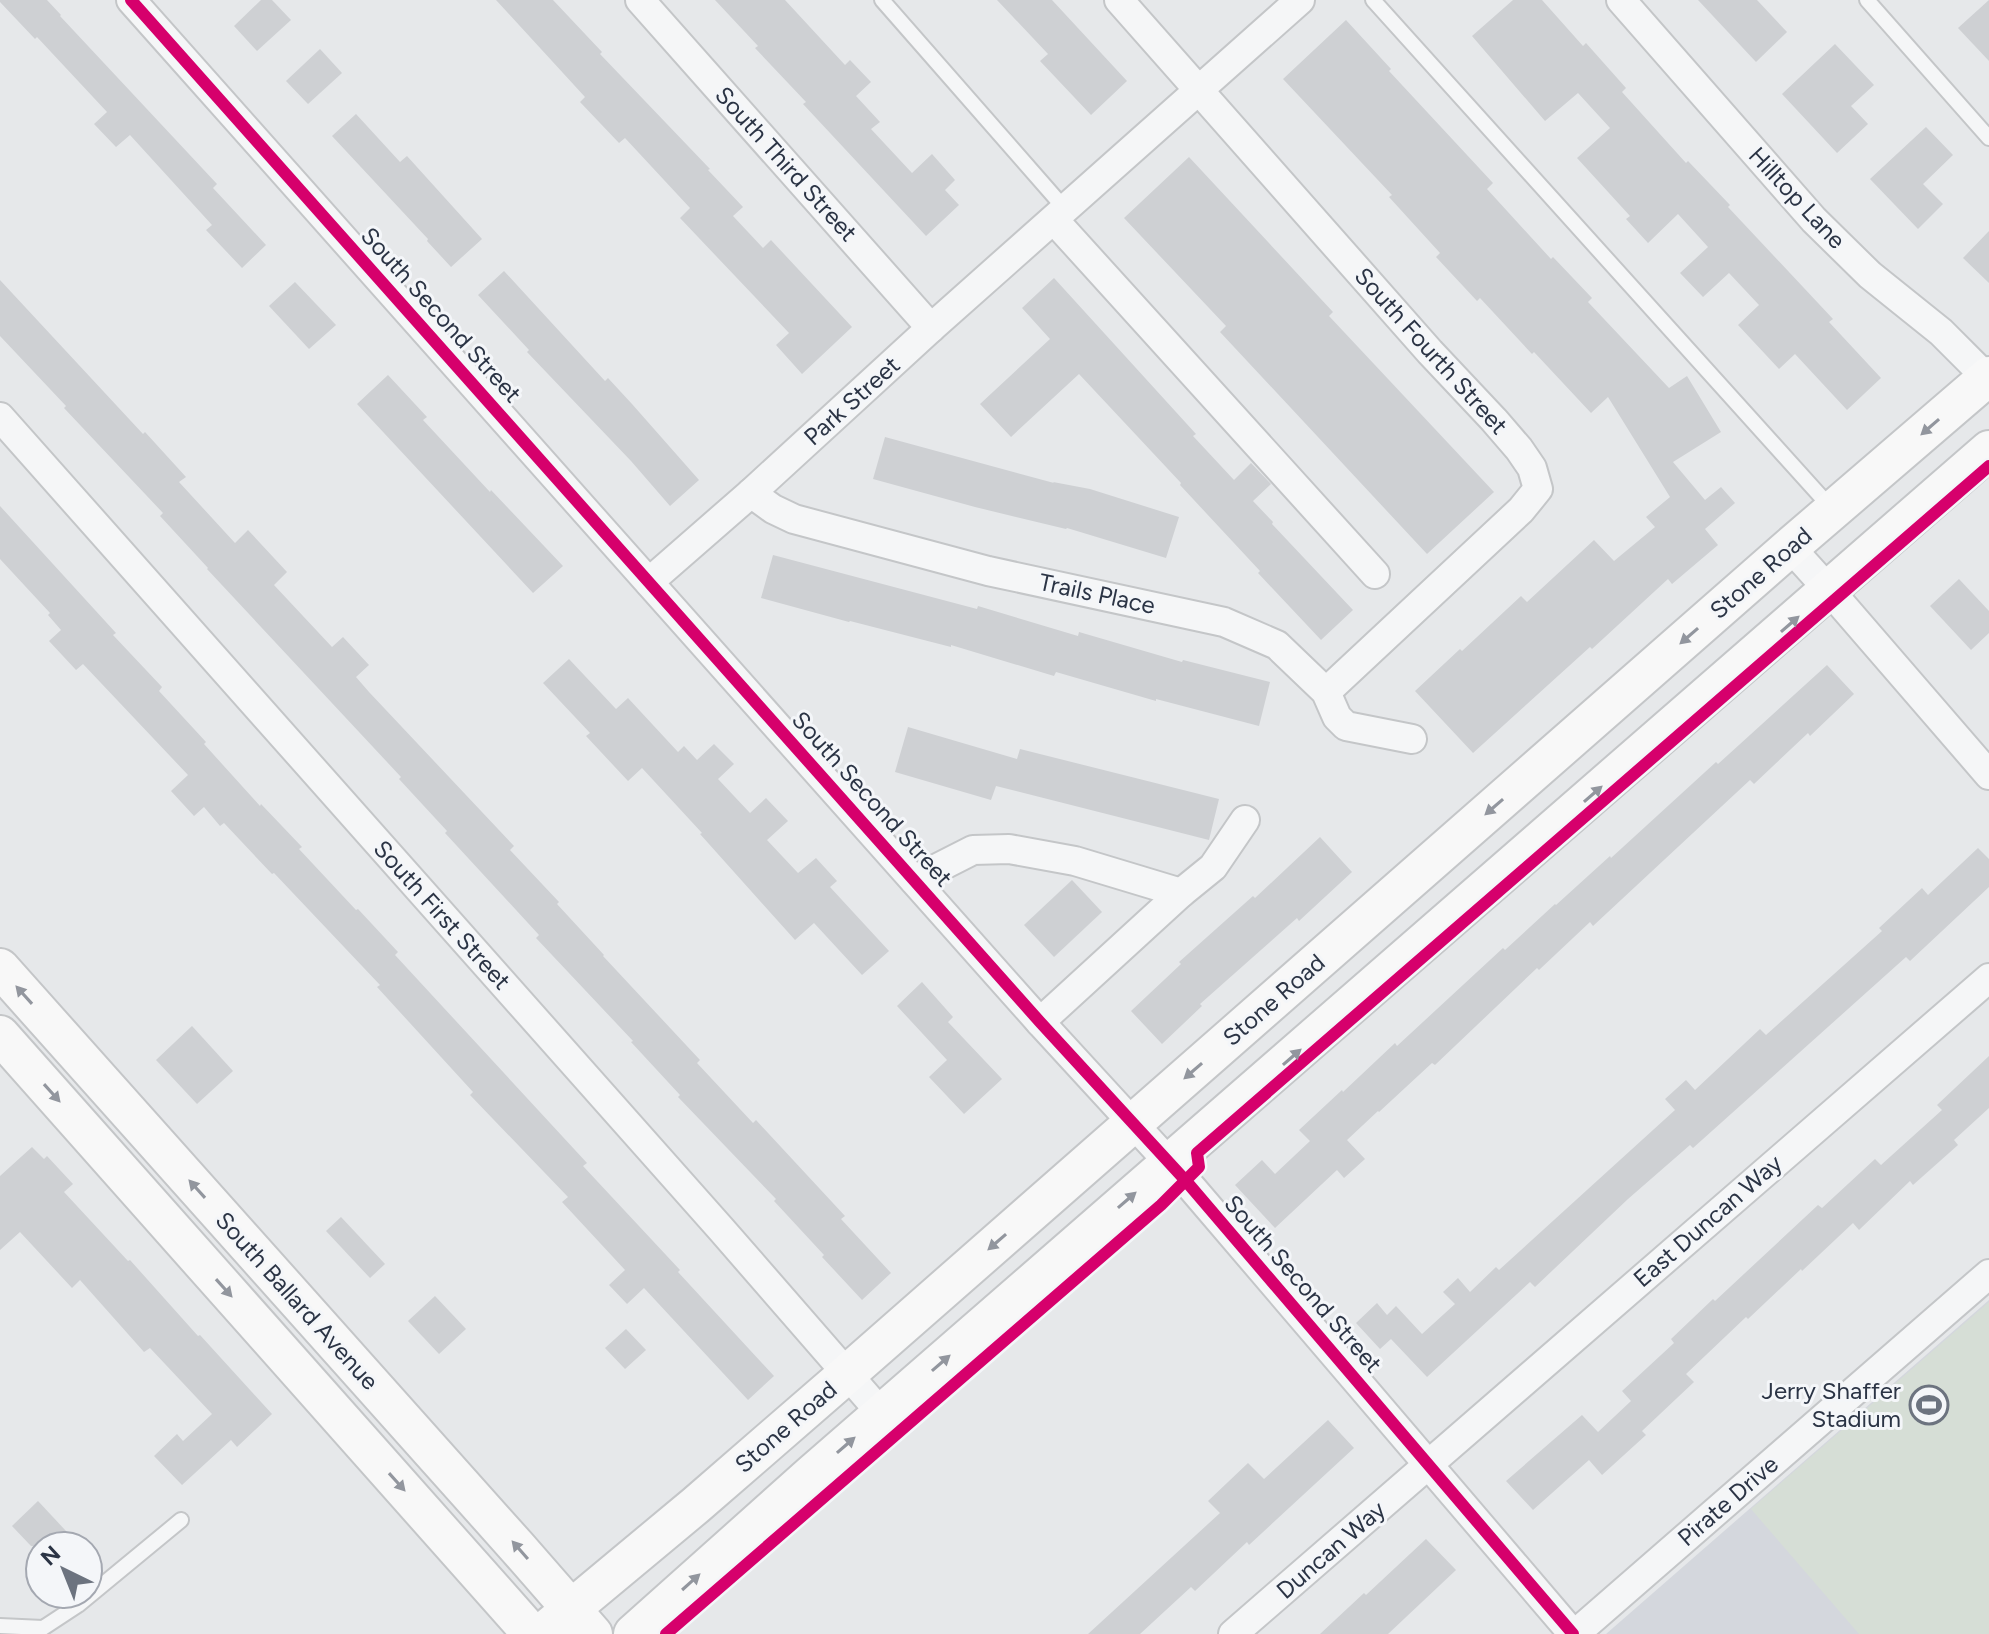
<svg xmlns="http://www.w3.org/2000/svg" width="1989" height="1634" viewBox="0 0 1989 1634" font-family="Figtree,sans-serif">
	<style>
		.built { fill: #d4d7dd }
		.green { fill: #d6ded6 }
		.building { fill: #ced0d3 }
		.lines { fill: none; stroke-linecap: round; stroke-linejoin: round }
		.service-casing { stroke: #c4c6c8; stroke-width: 18 }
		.minor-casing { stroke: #c4c6c8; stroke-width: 32 }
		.secondary-casing { stroke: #c4c6c8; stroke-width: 42 }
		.service { stroke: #f5f6f7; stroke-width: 14 }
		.minor { stroke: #f5f6f7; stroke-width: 28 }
		.secondary { stroke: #f8f8f8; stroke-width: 38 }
		.cycleway-casing { stroke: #f4f6f9; stroke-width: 17 }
		.cycleway { stroke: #d6006c; stroke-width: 12 }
		.oneway { fill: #92969e }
		.labels { text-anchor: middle; stroke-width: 6; stroke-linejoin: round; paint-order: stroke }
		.street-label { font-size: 24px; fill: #2b3445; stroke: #f4f6f9 }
		.poi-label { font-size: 24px; fill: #2b3445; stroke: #f4f6f9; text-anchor: end }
	</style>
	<rect width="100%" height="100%" fill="#e6e8ea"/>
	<path class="built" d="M1989,1300V1634H1606Z"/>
	<path class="green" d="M1989,1302V1634H1859L1751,1509Z"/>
	<g class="building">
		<path d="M0,0H47L61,15L60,16L217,184L213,188L266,245L242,268L206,230L212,225L130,135L116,147L94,124L107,112L37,37L35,39L0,2Z"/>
		<path d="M261,0H272L291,20L257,51L234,26Z"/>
		<path d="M496,0H553L602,52L600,54L710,169L708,170L743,207L733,216L763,248L771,240L852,327L802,374L776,345L789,333L680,218L690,208L625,138L619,143L580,102L585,97Z"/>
		<path d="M715,0H785L845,65L850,60L871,82L856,96L880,122L871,129L912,173L932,154L955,180L945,190L959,205L926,236L803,104L806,102L755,48L758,46Z"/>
		<path d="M997,0H1052L1127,81L1091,115L1040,61L1048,54Z"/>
		<path d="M1513,0H1542L1583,46L1586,43L1626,88L1622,92L1686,163L1688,161L1730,205L1728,207L1833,319L1829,322L1881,378L1847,410L1795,354L1779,369L1738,325L1759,305L1729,273L1703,297L1680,273L1708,247L1678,214L1648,243L1626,219L1630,216L1577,158L1610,128L1578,93L1545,121L1472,36Z"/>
		<path d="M1698,0H1757L1787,32L1756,62Z"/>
		<path d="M1989,0V61L1958,28Z"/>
		<path d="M1346,20L1391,69L1389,71L1493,183L1487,189L1551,259L1553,257L1592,298L1588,302L1669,388L1687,376L1721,432L1673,462L1705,500L1721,487L1735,503L1705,529L1718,545L1672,584L1668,579L1592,649L1590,647L1473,753L1415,691L1460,649L1462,651L1521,596L1527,602L1594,540L1614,561L1655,527L1646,517L1670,497L1608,397L1591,413L1534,352L1532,354L1480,298L1477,301L1436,257L1440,253L1389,197L1392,195L1283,79Z"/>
		<path d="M1835,44L1874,85L1851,106L1868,124L1837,153L1782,94Z"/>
		<path d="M320,49L342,73L308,104L286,81Z"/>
		<path d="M356,114L400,162L407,156L482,239L451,267L427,241L428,239L332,136Z"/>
		<path d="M1926,127L1953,155L1923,184L1943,204L1918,229L1870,179Z"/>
		<path d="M1189,157L1333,312L1329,316L1494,492L1427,554L1220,332L1226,326L1124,218Z"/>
		<path d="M1989,231V283L1963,258Z"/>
		<path d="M504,271L605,381L608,378L632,404L699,480L670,506L631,461L527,352L529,350L478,295Z"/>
		<path d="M1054,278L1196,434L1193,436L1234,480L1251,463L1271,484L1253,501L1273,522L1272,524L1353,610L1321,640L1258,573L1260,571L1180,485L1181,483L1079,374L1011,437L980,404L1050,339L1022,308Z"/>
		<path d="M0,280L143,434L145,432L186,477L179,482L235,543L248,530L287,572L274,585L332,647L343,637L369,665L356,677L369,692L514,846L510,850L559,902L557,904L604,955L603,956L700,1060L697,1063L753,1123L756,1120L845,1216L841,1219L891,1273L862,1300L822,1257L824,1255L774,1201L776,1199L678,1097L680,1095L631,1042L633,1041L536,938L539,935L445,833L447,831L399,779L401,777L207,569L208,568L160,516L163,513L64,408L66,406L0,336Z"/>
		<path d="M295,282L336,325L309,349L269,306Z"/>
		<path d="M388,375L427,417L423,420L490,492L491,490L563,566L533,593L357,404Z"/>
		<path d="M885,437L1054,483L1053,482L1090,489L1179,517L1166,558L1067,528L1066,529L975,507L873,479Z"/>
		<path d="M0,506L116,633L113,635L162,687L159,691L206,742L204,744L260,806L261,804L302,847L299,849L356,910L358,909L398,952L395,955L587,1163L583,1166L680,1270L678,1272L774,1376L748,1400L644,1288L627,1304L609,1285L625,1270L562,1202L568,1197L470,1095L473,1092L377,987L380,985L274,873L272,874L224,823L220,826L204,807L194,816L171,791L188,775L83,664L76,670L49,641L61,630L48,615L50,613L0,559Z"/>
		<path d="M773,555L977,609L978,606L1078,636L1079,632L1182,662L1183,660L1270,682L1259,726L1156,699V701L1056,672L1054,676L951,645V647L850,621L849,622L761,598Z"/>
		<path d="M1959,579L1989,611V633L1971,650L1930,606Z"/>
		<path d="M569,659L616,709L628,698L678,752L684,746L697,760L714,744L734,764L718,779L750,813L766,798L788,821L767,840L798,873L816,858L837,881L830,887L889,951L862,975L814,923L795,940L700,834L702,833L642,768L628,781L586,736L590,733L543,683Z"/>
		<path d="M1827,665L1854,694L1810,736L1808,733L1754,784L1750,780L1593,926L1590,922L1539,970L1537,968L1435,1065L1432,1063L1379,1112L1378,1111L1347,1140L1365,1159L1344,1178L1337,1170L1275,1228L1235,1185L1262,1160L1275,1174L1310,1141L1299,1130L1342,1090L1343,1092L1395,1043L1397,1046L1503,948L1505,950L1555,904L1556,905L1610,856L1611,858L1716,762L1718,764Z"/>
		<path d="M908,727L1017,759L1020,749L1219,799L1209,840L996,786L991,800L895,772Z"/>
		<path d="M1320,837L1352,872L1299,921L1297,918L1200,1004L1202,1006L1162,1044L1131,1011L1181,964L1179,962L1253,896L1255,898Z"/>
		<path d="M1978,848L1989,859V887L1910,961L1906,957L1693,1148L1690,1145L1628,1199L1535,1287L1530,1282L1427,1377L1391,1339L1380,1349L1356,1323L1377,1303L1387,1315L1396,1306L1422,1334L1455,1304L1443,1292L1458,1278L1470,1292L1496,1267L1499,1270L1675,1110L1665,1099L1686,1080L1695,1090L1760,1029L1766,1035L1882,931L1879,928L1922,888L1928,895Z"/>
		<path d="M1072,880L1102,912L1054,957L1024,925Z"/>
		<path d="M922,982L953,1017L948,1022L1002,1079L964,1114L929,1077L947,1060L897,1006Z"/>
		<path d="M192,1026L233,1071L197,1104L156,1060Z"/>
		<path d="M1989,1056V1108L1954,1140L1958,1145L1913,1185L1910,1181L1859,1230L1853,1223L1802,1271L1801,1269L1748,1319L1746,1317L1686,1374L1694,1382L1642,1431L1646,1435L1602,1475L1589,1460L1533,1510L1506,1481L1582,1415L1598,1432L1631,1401L1622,1391L1674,1343L1671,1339L1713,1299L1715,1301L1818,1205L1822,1208L1875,1159L1881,1165L1942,1110L1937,1105Z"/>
		<path d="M32,1147L44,1159L47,1156L73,1184L64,1192L128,1261L130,1260L198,1336L200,1335L272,1414L237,1447L231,1440L182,1485L154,1456L177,1434L183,1441L212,1414L150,1348L144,1352L80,1280L72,1288L20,1232L0,1250V1176Z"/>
		<path d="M341,1217L385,1264L370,1278L326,1231Z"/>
		<path d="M435,1296L466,1329L439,1354L408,1321Z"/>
		<path d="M626,1329L646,1350L625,1369L605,1348Z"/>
		<path d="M1328,1420L1354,1448L1249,1545L1247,1542L1195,1591L1191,1587L1140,1634H1088L1220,1513L1208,1501L1248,1463L1264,1479Z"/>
		<path d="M38,1501L80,1546H31L12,1526Z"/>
		<path d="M1426,1539L1456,1570L1388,1634H1320L1364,1593L1366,1595Z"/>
	</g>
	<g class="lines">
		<g class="service-casing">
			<g id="service">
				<path d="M882,0L1066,210"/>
				<path d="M1373,0L1833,510"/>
				<path d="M1867,0L1989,138"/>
				<path d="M0,1626L43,1628L78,1605L181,1520"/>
			</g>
		</g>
		<g class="minor-casing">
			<g id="minor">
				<path d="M131,0L1040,1022L1186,1181L1573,1634"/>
				<path d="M640,0L931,328"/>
				<path d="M1119,0L1430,352L1494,420L1519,449L1532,468L1538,489L1521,510L1326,692"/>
				<path d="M1621,0L1814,220L1870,275L1941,332L1989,380"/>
				<path d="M1054,220L1375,574"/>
				<path d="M0,417L721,1229L882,1414"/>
				<path d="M751,493L773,509L794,519L988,571L1224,622L1277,645L1326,692L1337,717L1346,726L1412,739"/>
				<path d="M1790,547L1836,598L1989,775"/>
				<path d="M649,582L751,493L931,328L1300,0"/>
				<path d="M914,880L973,850L1009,849L1075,861L1181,893"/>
				<path d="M1040,1022L1181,893L1213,867L1245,820"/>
				<path d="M1233,1634L1989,978"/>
				<path d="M1575,1634L1989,1274"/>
			</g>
		</g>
		<g class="secondary-casing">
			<g id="secondary">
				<path d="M0,968L517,1547L593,1634"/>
				<path d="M0,1035L532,1634"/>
				<path d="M541,1634L696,1505L847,1374L1790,547L1989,376"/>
				<path d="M633,1634L811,1475L1989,450"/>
			</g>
		</g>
		<use href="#service" class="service"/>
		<use href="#minor" class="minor"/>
		<use href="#secondary" class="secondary"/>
		<g class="cycleway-casing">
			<g id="cycleway">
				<path d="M131,0L1040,1022L1186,1181L1573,1634"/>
				<path d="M666,1634L1161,1205L1199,1167L1197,1153L1989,466"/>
			</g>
		</g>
		<use href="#cycleway" class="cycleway"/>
	</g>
	<defs><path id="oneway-solid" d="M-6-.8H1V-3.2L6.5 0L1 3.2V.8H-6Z" transform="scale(2)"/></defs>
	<g class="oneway">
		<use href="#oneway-solid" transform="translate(1930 427) rotate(139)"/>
		<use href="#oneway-solid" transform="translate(1790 624) rotate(-41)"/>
		<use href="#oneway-solid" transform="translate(1689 636) rotate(139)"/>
		<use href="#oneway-solid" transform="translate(1593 794) rotate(-41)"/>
		<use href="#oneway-solid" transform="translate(1494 807) rotate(139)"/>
		<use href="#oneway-solid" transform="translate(24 995) rotate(-132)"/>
		<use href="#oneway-solid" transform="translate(1292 1057) rotate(-41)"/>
		<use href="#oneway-solid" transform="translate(1193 1071) rotate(139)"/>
		<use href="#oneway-solid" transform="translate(52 1093) rotate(48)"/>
		<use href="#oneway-solid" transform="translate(197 1189) rotate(-132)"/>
		<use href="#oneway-solid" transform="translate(1127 1200) rotate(-41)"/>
		<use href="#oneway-solid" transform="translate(997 1242) rotate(139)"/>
		<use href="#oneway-solid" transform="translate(224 1288) rotate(48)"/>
		<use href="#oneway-solid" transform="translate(941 1363) rotate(-41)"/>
		<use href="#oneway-solid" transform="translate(846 1445) rotate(-41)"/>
		<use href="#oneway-solid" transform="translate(397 1482) rotate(48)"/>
		<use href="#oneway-solid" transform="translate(520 1550) rotate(-131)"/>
		<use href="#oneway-solid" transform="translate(691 1582) rotate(-42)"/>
	</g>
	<defs>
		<g id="stadium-ring" transform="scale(2)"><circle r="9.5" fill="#f4f6f9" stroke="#6c737f" stroke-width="1.5"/><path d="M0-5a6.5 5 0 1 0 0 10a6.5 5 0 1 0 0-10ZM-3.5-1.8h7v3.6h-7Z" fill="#6c737f"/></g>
	</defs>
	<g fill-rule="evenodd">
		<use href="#stadium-ring" x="1929" y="1405"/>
	</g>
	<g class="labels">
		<g class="street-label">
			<text transform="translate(786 164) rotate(48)" y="8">South Third Street</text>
			<text transform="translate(1797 198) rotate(47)" y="8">Hilltop Lane</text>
			<text transform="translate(441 315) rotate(48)" y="8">South Second Street</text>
			<text transform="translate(1431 351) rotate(48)" y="8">South Fourth Street</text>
			<text transform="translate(852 401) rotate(-42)" y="8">Park Street</text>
			<text transform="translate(1761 573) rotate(-41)" y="8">Stone Road</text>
			<text transform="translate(1097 594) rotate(12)" y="8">Trails Place</text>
			<text transform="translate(872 799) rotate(48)" y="8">South Second Street</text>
			<text transform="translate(442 915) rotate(48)" y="8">South First Street</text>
			<text transform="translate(1274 1000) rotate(-41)" y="8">Stone Road</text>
			<text transform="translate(1708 1221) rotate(-41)" y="8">East Duncan Way</text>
			<text transform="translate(1303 1284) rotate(49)" y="8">South Second Street</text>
			<text transform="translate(297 1301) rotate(48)" y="8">South Ballard Avenue</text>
			<text transform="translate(786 1427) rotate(-41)" y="8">Stone Road</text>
			<text transform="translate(1728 1501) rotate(-41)" y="8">Pirate Drive</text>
			<text transform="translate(1331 1550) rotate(-41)" y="8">Duncan Way</text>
		</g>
		<g class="poi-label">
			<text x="1901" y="1399">Jerry Shaffer<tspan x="1901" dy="28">Stadium</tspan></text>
		</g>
	</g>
	<g transform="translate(64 1570) rotate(317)"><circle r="38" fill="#f4f6f9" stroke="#a4a8b1" stroke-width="2"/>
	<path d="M0-6L14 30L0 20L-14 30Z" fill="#6c737f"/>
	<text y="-12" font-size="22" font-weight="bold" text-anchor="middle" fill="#2b3445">N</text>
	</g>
</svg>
